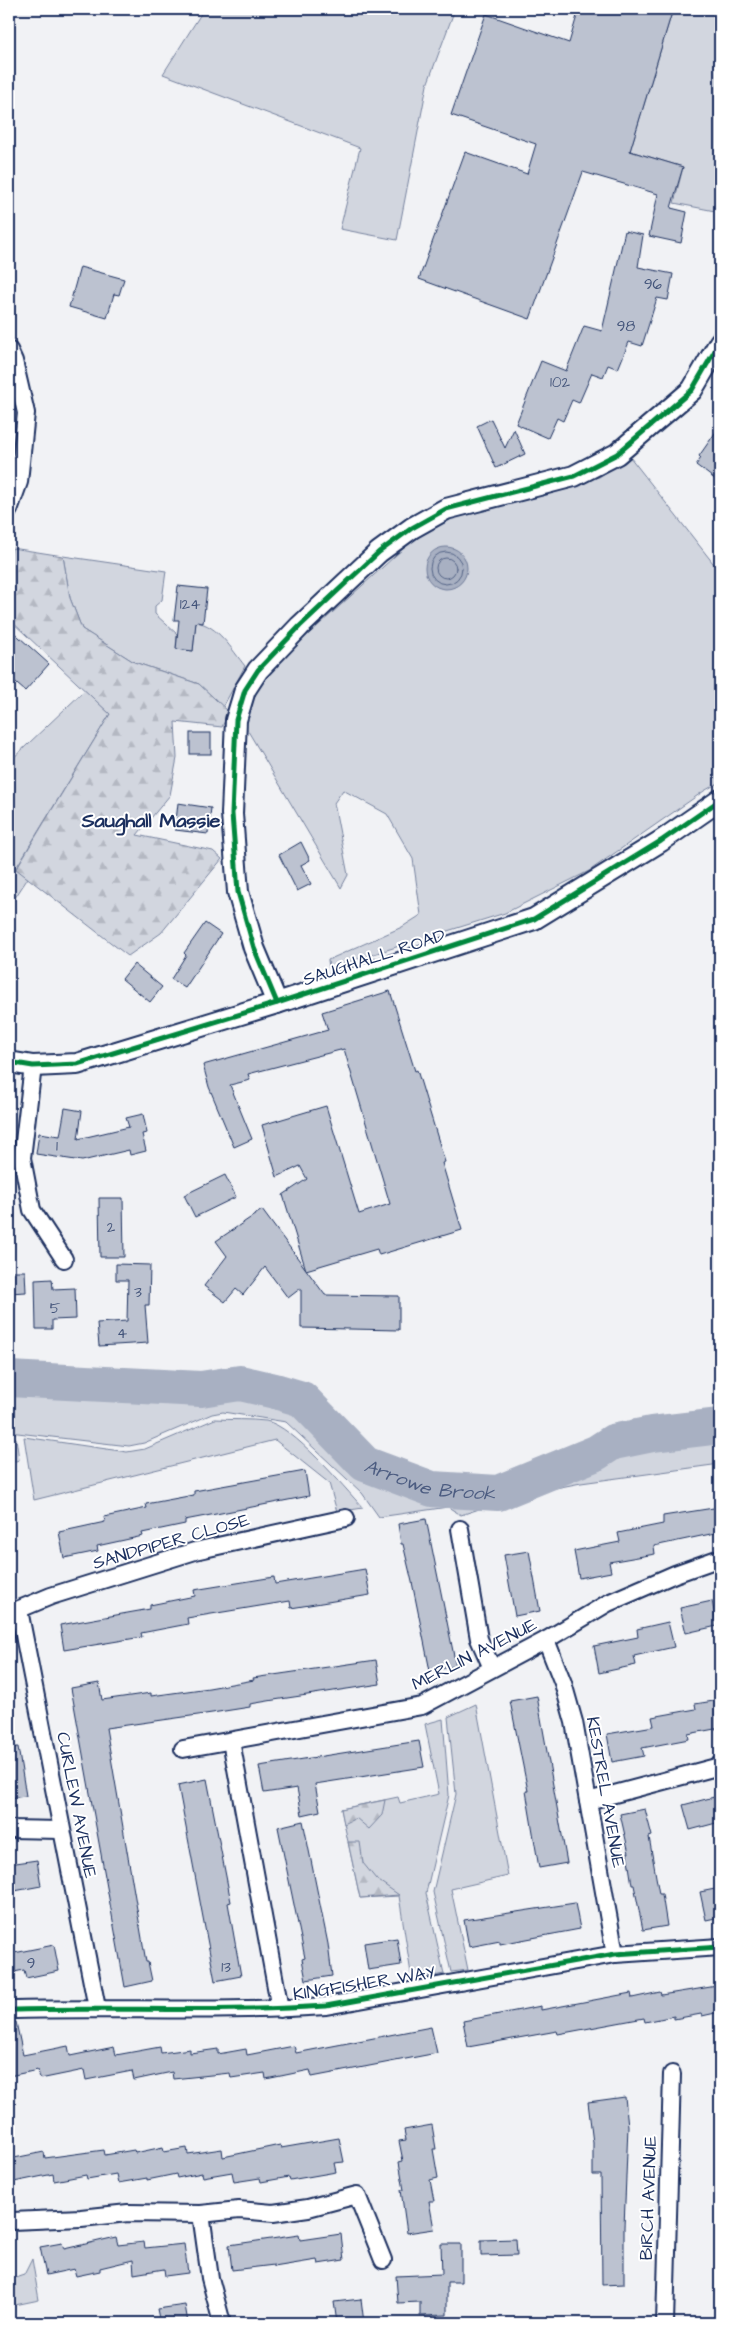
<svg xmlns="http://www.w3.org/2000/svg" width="729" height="2332" viewBox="0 0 729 2332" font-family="'Architects Daughter',sans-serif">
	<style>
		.grass { fill: #d2d6df; stroke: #76829e }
		.forest { fill: url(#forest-firs); stroke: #76829e }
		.water { fill: #a8b0c2; stroke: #707c9a }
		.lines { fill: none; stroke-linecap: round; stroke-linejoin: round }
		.shore { stroke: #536386; stroke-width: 1 }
		.river { stroke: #a8b0c2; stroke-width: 36 }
		.building { fill: #bcc2d0; stroke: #1b2f5e }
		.minor-casing { stroke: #1b2f5e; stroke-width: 20 }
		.tertiary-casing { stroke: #1b2f5e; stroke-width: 24 }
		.minor { stroke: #fff; stroke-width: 16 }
		.tertiary { stroke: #fff; stroke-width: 20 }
		.cycleway-casing { stroke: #fff; stroke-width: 8 }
		.cycleway { stroke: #00873e; stroke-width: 5 }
		.labels { text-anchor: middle; stroke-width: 4; stroke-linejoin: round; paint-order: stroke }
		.number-label { font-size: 15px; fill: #43547a }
		.street-label { font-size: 18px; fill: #1b2f5e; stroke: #fff }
		.water-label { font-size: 19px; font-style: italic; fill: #4c5c81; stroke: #fff }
		.quarter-label { font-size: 20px; font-weight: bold; fill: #1b2f5e; stroke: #fff }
	</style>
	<defs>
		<pattern id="forest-firs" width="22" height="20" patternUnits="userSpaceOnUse" patternTransform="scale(1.25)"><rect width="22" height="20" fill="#d2d6df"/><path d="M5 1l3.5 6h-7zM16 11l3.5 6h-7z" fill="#b4b8c2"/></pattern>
	</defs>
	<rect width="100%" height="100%" fill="#f1f2f5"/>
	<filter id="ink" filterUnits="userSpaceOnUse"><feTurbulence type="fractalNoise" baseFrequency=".02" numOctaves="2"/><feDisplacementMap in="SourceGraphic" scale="10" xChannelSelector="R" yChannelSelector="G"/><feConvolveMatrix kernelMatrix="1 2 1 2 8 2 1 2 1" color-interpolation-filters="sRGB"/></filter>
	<g filter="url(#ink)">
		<g class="grass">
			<path d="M204,9H455L427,85L397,240L340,229L360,148L163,74Z"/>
			<path d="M673,9H720V212L674,203L683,167L630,151Z"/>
			<path d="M9,383C18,414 16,438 9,469Z"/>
			<path d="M630,457L720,572V782L704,791L589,871L505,913L329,968L328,960L402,927L421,915L413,859L387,814L343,790L334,803L348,875L341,888L245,726L252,699L269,670L426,528L473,510L599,477Z"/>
			<path d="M63,556L166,571L162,600L155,606V614L177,634L176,649L193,651L196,622C218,625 232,650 245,666L223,707L199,684L134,662L82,629L70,598Z"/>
			<path d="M85,690L110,714L16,868L28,878L9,907V762Z"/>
			<path d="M9,1392L226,1394L277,1397L305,1413L336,1450L379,1480L426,1494L498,1493L596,1453L613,1442L720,1426V1464L581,1483L525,1494L461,1515L448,1507L379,1517L362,1493L286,1422L223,1412L212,1414L144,1443L129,1446L9,1432Z"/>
			<path d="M215,1419C232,1420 249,1419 266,1421C293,1426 343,1486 363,1508L337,1512L329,1483L275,1440L34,1500L24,1437L127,1452L145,1449Z"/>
			<path d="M9,1437L16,1438L19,1460L9,1463Z"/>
			<path d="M476,1704L508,1876L451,1889L468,1970L451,1972L433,1892L456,1794L448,1717Z"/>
			<path d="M443,1719L449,1795L426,1893L444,1974L412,1980L399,1896L360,1898L341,1809L398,1797L400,1803L439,1794L425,1724Z"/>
			<path d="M32,2259L39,2300L15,2305L12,2279L24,2275Z"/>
		</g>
		<g class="forest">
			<path d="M12,548L63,556L70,598L82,629L134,662L199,684L229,712L222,727L175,722L177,758L170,795L137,835L213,851L222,859L161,933L128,956L16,869L110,714L9,619V561Z"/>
			<path d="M385,1800L382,1815L369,1829L356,1818L344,1824L341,1809Z"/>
			<path d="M348,1842H360L363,1863L376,1879L399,1895L360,1898Z"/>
		</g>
		<circle class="water" cx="446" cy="568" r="21"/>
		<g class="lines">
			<g class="shore">
				<circle cx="446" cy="568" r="16"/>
				<circle cx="446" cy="568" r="10"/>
			</g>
			<path class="river" id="s1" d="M9,1379L201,1389L240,1383L275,1391L302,1399L365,1464L432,1489L498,1493L596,1453L613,1442L652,1434L720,1426"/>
		</g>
		<g class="building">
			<path d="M579,9H673L630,151L683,167L671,208L687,212L681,243L649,236L658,194L583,172L530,319L419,279L465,152L527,174L536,144L451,115L486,14L569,43Z"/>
			<path d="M625,231L643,235L638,267L673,274L668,300L657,298L642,346L629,342L618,369L608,365L603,377L592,373L579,403L572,400L563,421L557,418L548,438L516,424L541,361L566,371L584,326L602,331Z"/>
			<path d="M80,267L124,279L119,295L114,294L107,318L69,307Z"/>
			<path d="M491,419L505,448L514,429L525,454L496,468L477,426Z"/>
			<path d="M720,426V483L696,465L701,458L699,456Z"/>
			<path d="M178,586L207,589L203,623L196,622L193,651L176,649L179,620H174Z"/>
			<path d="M9,628L49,664L25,691L9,677Z"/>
			<rect x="190" y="733" width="21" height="21"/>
			<path d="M178,803L211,808L208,834L175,830Z"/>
			<path d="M301,842L310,860L301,865L311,884L297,891L279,855Z"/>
			<path d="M205,923L221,934L185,988L171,979L186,955L184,953Z"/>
			<path d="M134,964L162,987L150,1002L122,979Z"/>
			<path d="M390,991L415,1071L417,1070L445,1162L442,1163L462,1230L379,1255L377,1249L306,1270L283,1195L307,1179L300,1166L277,1177L262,1125L326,1106L359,1214L390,1204L344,1049L248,1074L250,1080L230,1085L252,1139L234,1147L209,1087L203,1065L328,1030L322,1012Z"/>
			<path d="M65,1108L82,1111L78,1139L129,1127L126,1118L143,1114L147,1133L142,1134L146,1151L130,1155L129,1150L82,1161L36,1154L39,1133L60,1136Z"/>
			<path d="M225,1175L236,1197L195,1217L184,1195Z"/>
			<path d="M99,1198H123L124,1257H100Z"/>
			<path d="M262,1210L325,1295L399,1296V1330L301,1328V1288L288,1298L265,1267L243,1295L236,1289L225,1302L204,1286L227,1256L216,1241Z"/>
			<path d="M116,1264L150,1265L149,1305H145L148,1343L99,1346L97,1323L127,1321L128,1280H116Z"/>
			<path d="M9,1271H25L26,1292L9,1293Z"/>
			<path d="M52,1279L53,1289L75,1288L76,1319L52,1320V1329H36L35,1280Z"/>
			<path d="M305,1471L309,1496L185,1520V1524L142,1533L143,1536L97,1546L98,1551L64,1558L59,1532L105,1522L104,1517L147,1508L146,1504L194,1495V1491Z"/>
			<path d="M720,1507V1532L654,1546L655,1554L609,1562L611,1572L579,1578L574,1551L620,1542L618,1533L663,1524V1516Z"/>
			<path d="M426,1519L456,1666L430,1671L412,1582L403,1544H401L398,1524Z"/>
			<path d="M529,1551L540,1611L515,1616L504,1555Z"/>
			<path d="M365,1569L370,1595L291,1608L290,1601L187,1618L188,1624L141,1633L142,1637L64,1650L60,1625L150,1609V1605L195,1596L194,1590L274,1577L275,1584Z"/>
			<path d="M712,1601L717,1626L686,1633L680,1608Z"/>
			<path d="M668,1622L674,1647L634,1656L636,1665L599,1673L594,1646L638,1637L637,1629Z"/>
			<path d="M376,1660L380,1684L274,1700L250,1704V1707L212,1713L106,1728L146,1962H148L152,1981L125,1987L71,1688L99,1683L102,1700L151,1693V1696L209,1688L254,1680L253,1678Z"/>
			<path d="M537,1696L567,1863L539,1868L526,1791H528L510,1701Z"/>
			<path d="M720,1700V1728L688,1734L689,1739L642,1748L644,1756L612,1762L607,1734L654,1726L652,1717L696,1709L695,1704Z"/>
			<path d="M419,1741L424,1767L315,1784L320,1811L302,1815L297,1788L264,1793L259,1766Z"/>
			<path d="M18,1747L26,1796L9,1798V1748Z"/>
			<path d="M207,1779L231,1902L228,1903L241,1976L215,1981L178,1785Z"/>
			<path d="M714,1797L720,1822L690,1830L683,1805Z"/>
			<path d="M645,1809L652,1836L649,1837L659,1894H662L667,1926L643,1930L634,1885H632L627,1853H629L620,1814Z"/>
			<path d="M303,1821L328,1944L332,1976L306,1980L302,1959L305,1958L278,1827Z"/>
			<path d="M37,1860L41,1886L9,1892V1864Z"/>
			<path d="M720,1888V1917L706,1920L700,1892Z"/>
			<path d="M575,1903L580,1929L500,1944V1941L469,1947L464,1920Z"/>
			<path d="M397,1938L401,1965L368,1970L364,1943Z"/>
			<path d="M54,1945L59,1971L26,1978L24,1970L9,1973V1954Z"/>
			<path d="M717,1986L720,2012L702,2016L701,2014L674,2019V2016L645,2022L644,2018L558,2034L557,2031L468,2047L463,2021L541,2006V2010L631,1993L632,1998L660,1992L661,1995Z"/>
			<path d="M16,2022L23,2055L68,2046L70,2056L114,2047L116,2055L160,2047L161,2053L190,2049V2053L218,2049V2054L246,2049L247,2055L294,2046L296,2053L431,2027L437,2053L312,2077L310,2070L266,2079L265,2073L231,2078L230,2073L173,2079L172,2072L134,2080L132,2071L86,2080L84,2070L40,2079L38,2070L9,2076V2023Z"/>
			<path d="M625,2097L628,2126L624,2227V2284L602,2285L601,2175H593V2143L588,2102Z"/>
			<path d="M432,2125L436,2149H433L438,2178L430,2180L434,2201H429L434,2229L407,2233L401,2190H404L399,2162L403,2161L399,2141L406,2140L404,2130Z"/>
			<path d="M339,2138L344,2162L334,2163L336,2172L290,2180L289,2177L261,2182L260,2178L234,2182L232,2172L203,2177L202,2173L177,2178L176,2174L147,2180V2178L118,2183L116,2174L87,2179L86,2175L54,2181L53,2174L9,2183V2159L44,2152L45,2158L104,2150L105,2155L134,2150L135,2153L163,2147L164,2152L187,2148L188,2154L222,2149L223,2157L280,2145L281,2148Z"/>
			<path d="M341,2234L344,2260L318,2264L317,2260L274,2267V2265L232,2270L229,2245L299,2235L300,2240Z"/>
			<path d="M116,2237L118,2245L144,2242L145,2248L184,2244L188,2273L165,2276L164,2269L134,2274L133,2260L100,2268V2271L76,2276L74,2269L46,2275L40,2247L62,2243L64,2249Z"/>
			<path d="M516,2239L517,2255L481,2256V2240Z"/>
			<path d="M441,2244H461V2282H447V2315L420,2316V2302L398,2303L396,2276L442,2274Z"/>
			<path d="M361,2299L364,2323H337L334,2302Z"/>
			<path d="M185,2305L188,2323H160L157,2309Z"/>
		</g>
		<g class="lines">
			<g class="minor-casing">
				<g id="minor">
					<path d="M9,350L14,361L26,413L19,482L9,510"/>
					<path d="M33,1066L22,1158L32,1210L64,1259"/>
					<path d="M460,1529L479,1639L492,1668"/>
					<path d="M19,1610L97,2008"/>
					<path d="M10,1613L51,1596L195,1551L346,1518"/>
					<path d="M546,1640L563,1683L574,1722L615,1954"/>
					<path d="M231,1741L280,2009"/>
					<path d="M183,1749L422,1706L546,1640L608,1603L675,1574L720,1558"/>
					<path d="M588,1801L720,1766"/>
					<path d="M9,1829L61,1830"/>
					<path d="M9,2010C115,2007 220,2013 326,2006L615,1954L720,1947"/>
					<path d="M201,2214L210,2278L222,2323"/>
					<path d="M12,2221L81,2218L128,2213L201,2214L239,2210L273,2213L308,2208L357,2195L383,2260"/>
					<path d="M665,2323L672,2074"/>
				</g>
			</g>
			<g class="tertiary-casing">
				<g id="tertiary">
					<path d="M277,1003L254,948L238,892L232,814L236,720L245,690L258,670L300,626L379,552L412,528L446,509L574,476L617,454L692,390L720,342"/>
					<path d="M9,1062L33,1066L77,1064L277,1003L534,919L661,841L720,800"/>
				</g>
			</g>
			<use href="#minor" class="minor"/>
			<use href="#tertiary" class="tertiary"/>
			<g class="cycleway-casing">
				<g id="cycleway">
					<path d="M277,1003L254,948L238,892L232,814L236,720L245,690L258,670L300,626L379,552L412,528L446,509L574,476L617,454L692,390L720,342"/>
					<path d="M9,1062L33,1066L77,1064L277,1003L534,919L661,841L720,800"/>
					<path d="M9,2010C115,2007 220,2013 326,2006L615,1954L720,1947"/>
				</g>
			</g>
			<use href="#cycleway" class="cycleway"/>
		</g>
	</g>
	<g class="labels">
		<g class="number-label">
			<text x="653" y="289">96</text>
			<text x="626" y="331">98</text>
			<text x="560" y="387">102</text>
			<text x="190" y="609">124</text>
			<text x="57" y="1151">1</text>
			<text x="111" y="1232">2</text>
			<text x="138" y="1297">3</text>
			<text x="55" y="1313">5</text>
			<text x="122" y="1338">4</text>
			<text x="31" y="1968">9</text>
			<text x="226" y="1972">13</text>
		</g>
		<g class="street-label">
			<text transform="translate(374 957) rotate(-18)" y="6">SAUGHALL ROAD</text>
			<text transform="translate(171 1541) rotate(-16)" y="6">SANDPIPER CLOSE</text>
			<text transform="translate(474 1654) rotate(-27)" y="6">MERLIN AVENUE</text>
			<text transform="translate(606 1792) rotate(80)" y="6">KESTREL AVENUE</text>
			<text transform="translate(77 1805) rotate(79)" y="6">CURLEW AVENUE</text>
			<text transform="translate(364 1983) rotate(-9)" y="6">KINGFISHER WAY</text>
			<text transform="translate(648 2198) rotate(-88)" y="6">BIRCH AVENUE</text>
		</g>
		<g class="water-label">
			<text dy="7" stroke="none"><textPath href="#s1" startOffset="454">Arrowe Brook</textPath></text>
		</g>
		<g class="quarter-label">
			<text x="151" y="827">Saughall Massie</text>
		</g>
	</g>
	<rect width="729" height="2332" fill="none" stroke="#fff" stroke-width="30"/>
	<rect x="15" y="15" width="699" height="2302" fill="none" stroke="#1b2f5e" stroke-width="2" filter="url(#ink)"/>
</svg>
